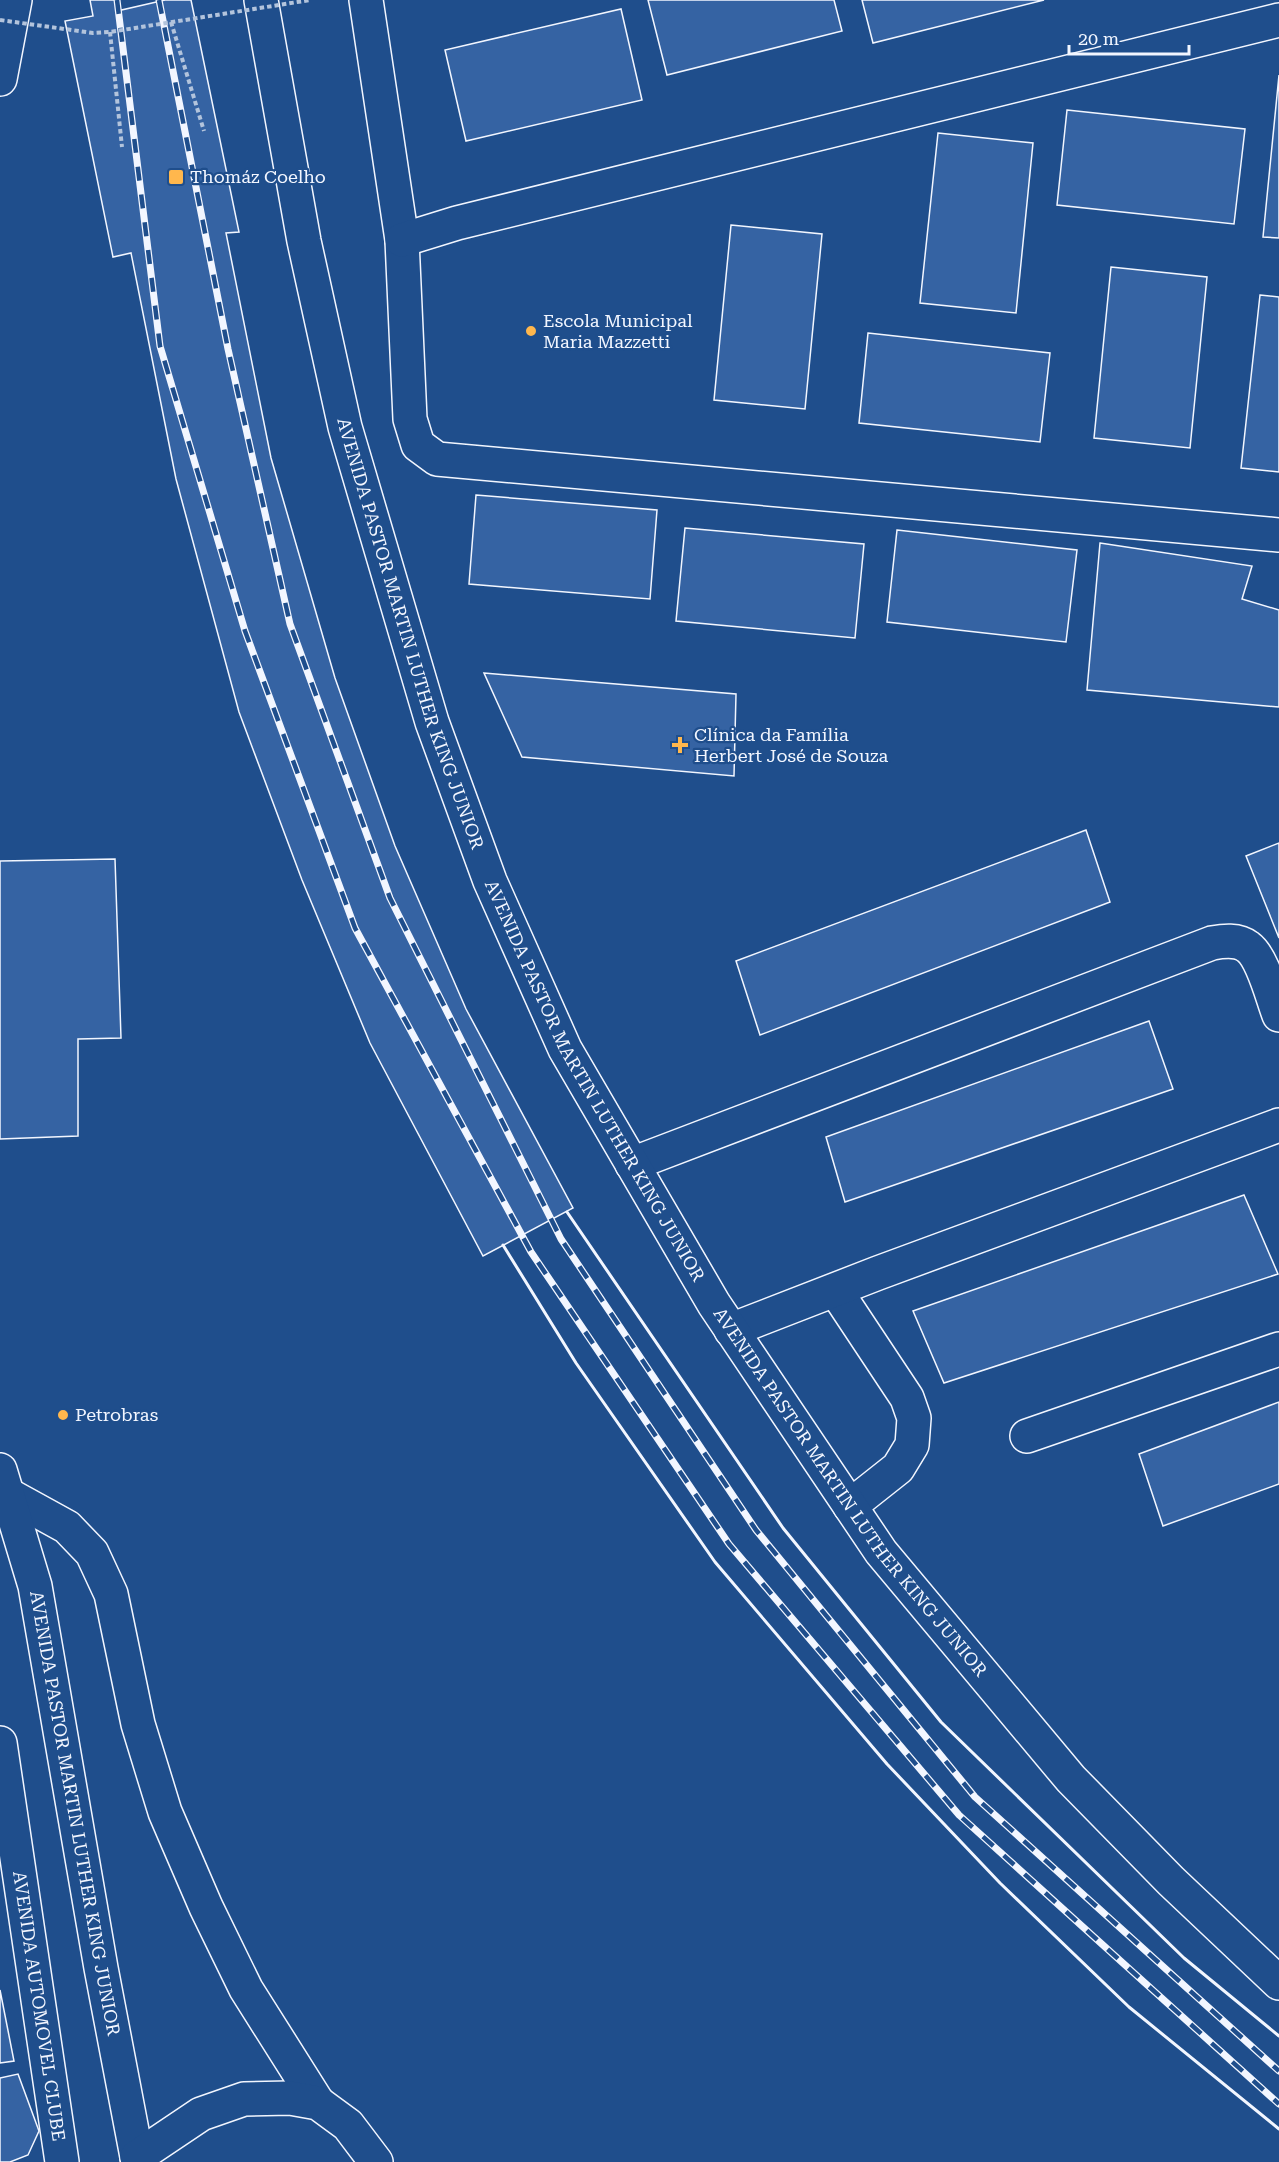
<svg xmlns="http://www.w3.org/2000/svg" width="1279" height="2162" viewBox="0 0 1279 2162" font-family="'Roboto Serif',serif">
	<style>
		.building { fill: #3563a3; stroke: #f2f6ff; stroke-width: 1.5 }
		.lines { fill: none; stroke-linecap: round; stroke-linejoin: round }
		.minor-casing { stroke: #f2f6ff; stroke-width: 36 }
		.major-casing { stroke: #f2f6ff; stroke-width: 36 }
		.path { stroke: #b3c4dc; stroke-width: 4; stroke-dasharray: 4.5 3; stroke-linecap: butt }
		.minor { stroke: #1f4e8c; stroke-width: 33 }
		.major { stroke: #1f4e8c; stroke-width: 33 }
		.rail-casing { stroke: #f2f6ff; stroke-width: 7 }
		.rail { stroke: #1f4e8c; stroke-width: 4.5; stroke-dasharray: 14; stroke-linecap: butt }
		.path-bridge { stroke: #b3c4dc; stroke-width: 4; stroke-dasharray: 4.5 3; stroke-linecap: butt }
		.wall { stroke: #f2f6ff; stroke-width: 3 }
		.poi-dot { fill: #ffb74d; stroke: #1f4e8c; stroke-width: 2 }
		.labels { text-anchor: middle; stroke-width: 4.5; stroke-linejoin: round; paint-order: stroke }
		.poi-label { font-size: 18px; fill: #f2f6ff; stroke: #1f4e8c; text-anchor: start }
		.street-label { font-size: 18px; fill: #f2f6ff; stroke: #1f4e8c }
	</style>
	<rect width="100%" height="100%" fill="#1f4e8c"/>
	<g class="building">
		<path d="M90,0H115L117,11L165,0H191L239,232L226,233L271,458L335,678L395,846L466,1009L573,1208L483,1256L370,1043L302,880L239,712L176,479L131,253L113,257L65,21L93,16Z"/>
		<path d="M648,0H834L842,31L667,75Z"/>
		<path d="M862,0H1044L873,43Z"/>
		<path d="M621,9L642,100L466,141L445,50Z"/>
		<path d="M1279,75V238L1263,237Z"/>
		<path d="M1067,110L1245,129L1234,224L1057,205Z"/>
		<path d="M938,133L1033,143L1016,313L920,303Z"/>
		<path d="M731,225L822,234L805,409L714,400Z"/>
		<path d="M1111,267L1207,277L1190,448L1094,438Z"/>
		<path d="M1260,295L1279,297V472L1241,468Z"/>
		<path d="M868,333L1050,353L1040,442L859,423Z"/>
		<path d="M476,495L657,510L650,599L469,584Z"/>
		<path d="M685,528L864,544L855,638L676,621Z"/>
		<path d="M897,530L1077,550L1066,642L887,622Z"/>
		<path d="M1100,543L1252,566L1242,599L1279,610V707L1087,690Z"/>
		<path d="M484,673L736,694L734,776L522,757Z"/>
		<path d="M1086,830L1110,902L760,1035L736,961Z"/>
		<path d="M1279,843V938L1246,856Z"/>
		<path d="M115,859L121,1038L78,1039V1136L0,1139V861Z"/>
		<path d="M1149,1021L1173,1089L845,1202L826,1137Z"/>
		<path d="M1244,1195L1278,1274L944,1383L913,1311Z"/>
		<path d="M1279,1402V1484L1163,1526L1139,1454Z"/>
		<path d="M0,1990L14,2061L0,2063Z"/>
		<path d="M18,2074L39,2131L28,2155L10,2162H0V2078Z"/>
	</g>
	<g class="lines">
		<g class="minor-casing">
			<g id="minor">
				<path d="M366,0L402,240L410,419L418,445L437,459L1279,535"/>
				<path d="M402,240L457,223L1279,20"/>
				<path d="M632,1164L1212,943C1223,941 1238,939 1248,947C1263,958 1272,997 1279,1015"/>
				<path d="M836,1291L907,1398L914,1418L912,1445L898,1468L850,1506"/>
				<path d="M731,1330L878,1273L1279,1125"/>
				<path d="M1027,1436L1279,1349"/>
				<path d="M7,1494L67,1527L92,1553L111,1594L138,1724L165,1812L206,1907L246,1989L318,2103"/>
				<path id="s1" d="M0,1743L62,2162"/>
			</g>
		</g>
		<g class="major-casing">
			<g id="major">
				<path id="s2" d="M261,0L304,241L345,427L432,722L490,881L565,1049L714,1304L881,1552L1071,1779L1171,1881L1279,1983"/>
				<path d="M0,79L15,0"/>
				<path id="s3" d="M0,1470L35,1586L101,1968L138,2162"/>
				<path d="M137,2157L201,2114L244,2099L290,2098L318,2103L348,2125L376,2162"/>
			</g>
		</g>
		<g class="path">
			<path d="M171,22L204,131"/>
			<path d="M110,32L122,147"/>
		</g>
		<use href="#minor" class="minor"/>
		<use href="#major" class="major"/>
		<g class="rail-casing">
			<g id="rail">
				<path d="M117,0L160,346L245,631L355,928L531,1252L729,1544L959,1815L1279,2104"/>
				<path d="M159,0L228,349L290,624L390,898L561,1239L756,1530L975,1797L1279,2071"/>
			</g>
		</g>
		<use href="#rail" class="rail"/>
		<path class="path-bridge" d="M0,20L93,33L110,32L310,0"/>
		<g class="wall">
			<path d="M567,1212L783,1528L941,1722L1184,1958L1279,2036"/>
			<path d="M503,1245L576,1363L715,1562L887,1764L1000,1883L1129,2007L1279,2129"/>
		</g>
	</g>
	<g class="poi-dot">
		<rect x="168" y="169" width="16" height="16" rx="3"/>
		<circle cx="531" cy="331" r="6"/>
		<path d="M677 736h6v6h6v6h-6v6h-6v-6h-6v-6h6z"/>
		<circle cx="63" cy="1415" r="6"/>
	</g>
	<g class="labels">
		<g class="poi-label">
			<text x="190" y="183">Thomáz Coelho</text>
			<text x="543" y="327">Escola Municipal<tspan x="543" dy="21">Maria Mazzetti</tspan></text>
			<text x="694" y="741">Clínica da Família<tspan x="694" dy="21">Herbert José de Souza</tspan></text>
			<text x="75" y="1421">Petrobras</text>
		</g>
		<g class="street-label">
			<text dy="6" stroke="none"><textPath href="#s2" startOffset="652">AVENIDA PASTOR MARTIN LUTHER KING JUNIOR</textPath></text>
			<text dy="6" stroke="none"><textPath href="#s2" startOffset="1138">AVENIDA PASTOR MARTIN LUTHER KING JUNIOR</textPath></text>
			<text dy="6" stroke="none"><textPath href="#s2" startOffset="1624">AVENIDA PASTOR MARTIN LUTHER KING JUNIOR</textPath></text>
			<text dy="6" stroke="none"><textPath href="#s3" startOffset="352">AVENIDA PASTOR MARTIN LUTHER KING JUNIOR</textPath></text>
			<text dy="6" stroke="none"><textPath href="#s1" startOffset="266">AVENIDA AUTOMOVEL CLUBE</textPath></text>
		</g>
	</g>
	<path d="M1069 45v9h120v-9" fill="none" stroke="#f2f6ff" stroke-width="3"/>
	<text x="1078" y="45" font-size="18" fill="#f2f6ff" stroke="#1f4e8c" stroke-width="4.5" paint-order="stroke">20 m</text>
</svg>
